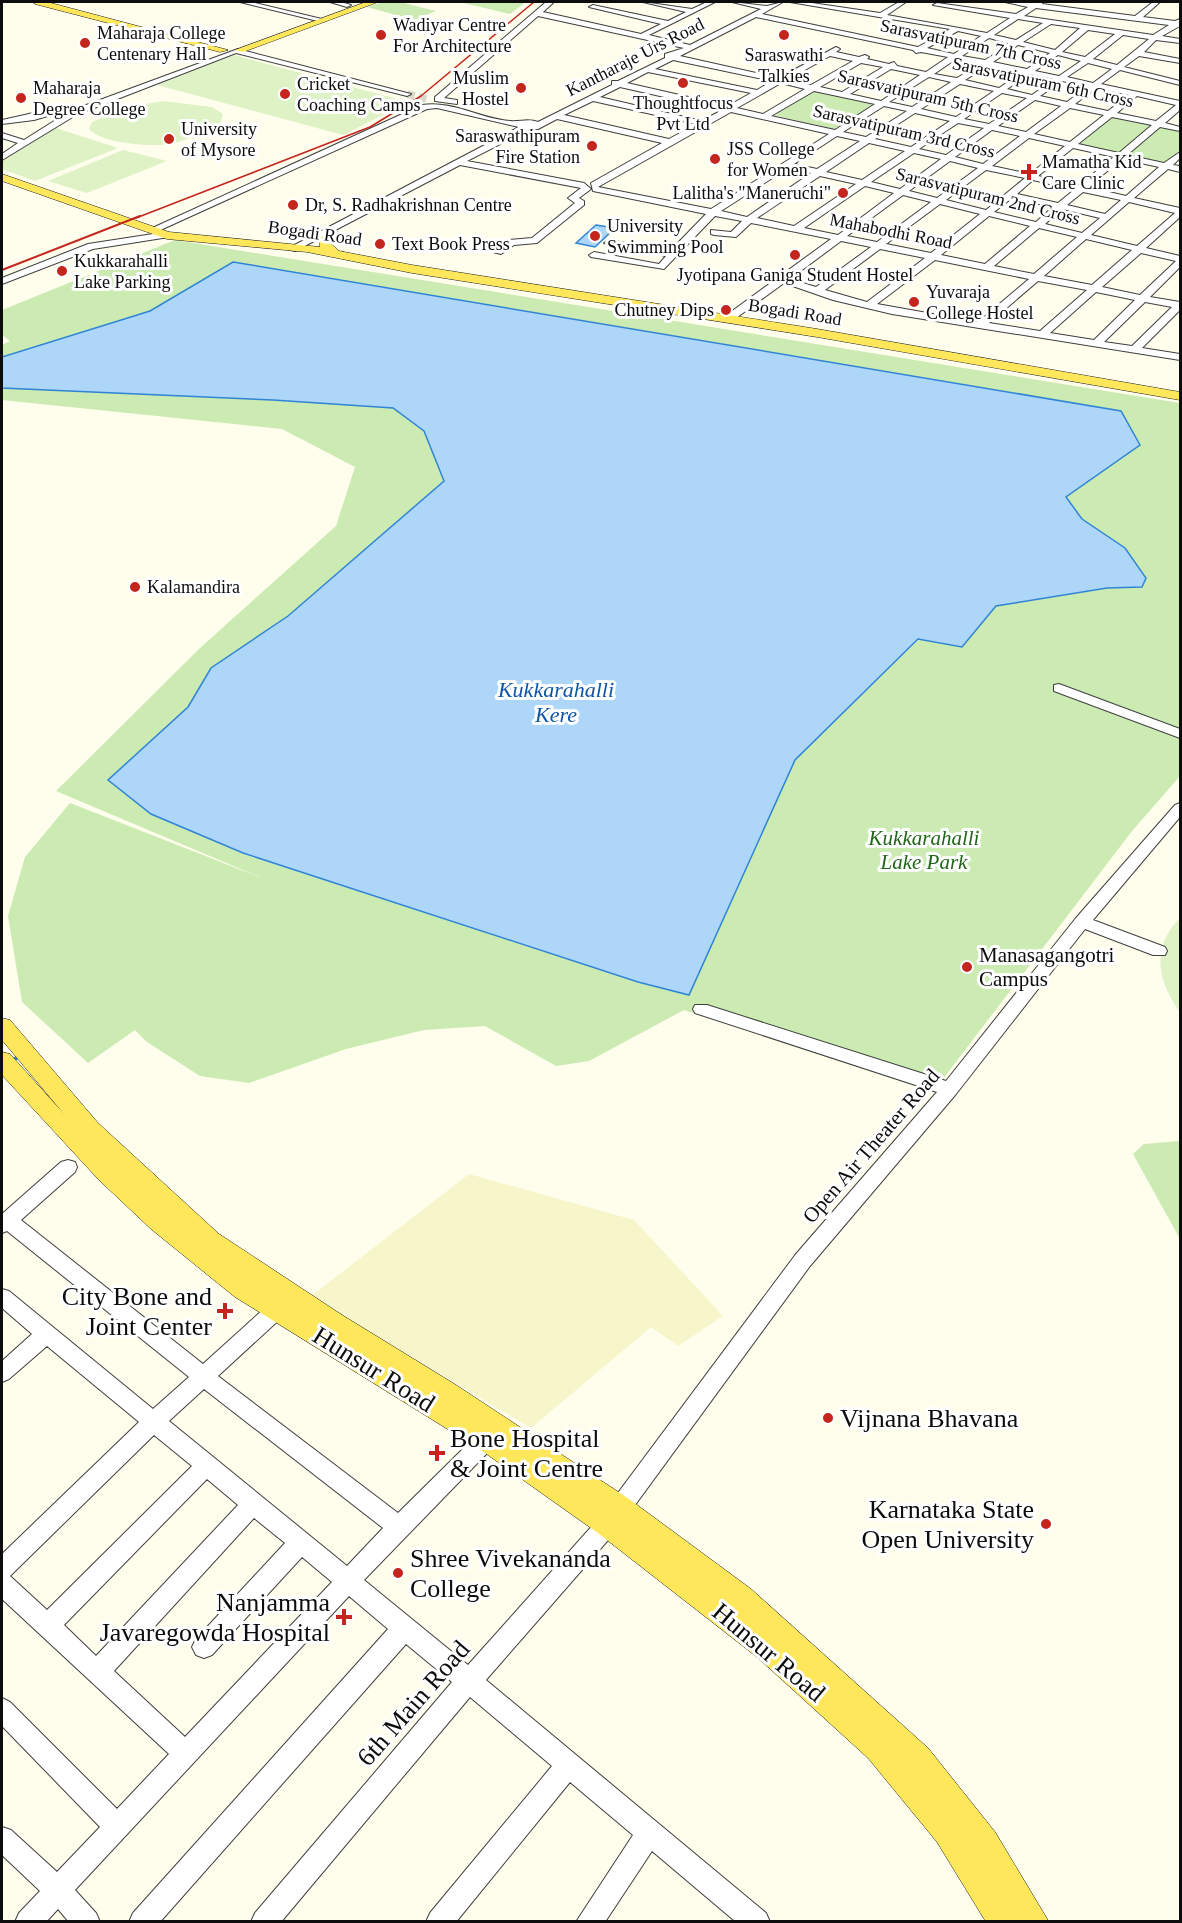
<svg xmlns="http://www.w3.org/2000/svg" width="1182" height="1923" viewBox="0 0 1182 1923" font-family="Georgia,serif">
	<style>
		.farmland { fill: #f6f6ca }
		.green { fill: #cbebb3 }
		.pitch { fill: #dff2c6 }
		.water { fill: #add6f9; stroke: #3084d5; stroke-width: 1.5 }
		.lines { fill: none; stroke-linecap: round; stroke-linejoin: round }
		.stream { stroke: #3084d5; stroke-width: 4 }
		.minor-tunnel { stroke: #dbd9ca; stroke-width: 8; stroke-dasharray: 8 4; stroke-linecap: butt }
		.minor-casing { stroke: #3f3f3f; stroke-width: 2 }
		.major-casing { stroke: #1d1d1d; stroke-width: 1 }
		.minor { fill: #fff; fill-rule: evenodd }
		.major { fill: #ffe75c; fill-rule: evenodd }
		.rail-far1 { stroke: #c4251d; stroke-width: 1.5 }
		.rail { stroke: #c4251d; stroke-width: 2 }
		.poi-dot { fill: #c4251d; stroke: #fff; stroke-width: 2 }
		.labels { text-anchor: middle; stroke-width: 6; stroke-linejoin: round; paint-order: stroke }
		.far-poi-label { font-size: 18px; fill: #0c0c0c; stroke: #fff; text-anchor: start }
		.far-street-label { font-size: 18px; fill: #0c0c0c; stroke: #fff }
		.park-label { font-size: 21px; font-style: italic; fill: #226719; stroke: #fff }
		.poi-label { font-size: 21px; fill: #0c0c0c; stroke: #fff; text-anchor: start }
		.street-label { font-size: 21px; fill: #0c0c0c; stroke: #fff }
		.water-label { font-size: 22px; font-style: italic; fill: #0f55a5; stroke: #fff }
		.near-poi-label { font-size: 26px; fill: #0c0c0c; stroke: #fff; text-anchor: end }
		.near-street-label { font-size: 26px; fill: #0c0c0c; stroke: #fff }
	</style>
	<rect width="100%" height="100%" fill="#fffdec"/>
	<path class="farmland" d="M469,1174L634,1220L723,1316L678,1346L651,1327L531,1428L310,1297Z"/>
	<g class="green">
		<path d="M383,2H400L436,11L414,20L367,7Z"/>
		<path d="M459,2H526L510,14Z"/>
		<path d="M817,89L877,103L834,129L774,115Z"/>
		<path d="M1113,116L1180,130V150L1165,163L1080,144Z"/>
		<path d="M175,240L1180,403V776L1132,831L933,1092L684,1010L589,1061L556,1066L485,1026L424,1030L346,1049L249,1083L200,1076L147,1042L135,1030L88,1063L22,1002L8,916L25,857L70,803L262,878L56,791L200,648L336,526L355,467L282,429L2,400V388L273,400L393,408L424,431L444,480L288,616L211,668L188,707L108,780L151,814L243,854L638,982L689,995L795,760L919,639L962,647L996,606L1107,588L1142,587L1125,548L1082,519L1065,497L1139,445L1120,411L233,262L150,311L2,357V345L10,341L2,335V310Z"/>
		<path d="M1180,1141V1239L1133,1154L1144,1144Z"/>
	</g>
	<g class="pitch">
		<path d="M234,55L401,100L403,105L343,135L157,85Z"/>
		<path d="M163,101L212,107L223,114L221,122C206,129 191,139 175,143C156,148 102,144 89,129L92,122L128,107Z"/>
		<path d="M56,128L118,148L35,181L2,169V161Z"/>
		<path d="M123,150L167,161L87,193L48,181Z"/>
		<path d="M1180,918V1012C1157,981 1151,947 1180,918Z"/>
	</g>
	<g class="water">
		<path d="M596,225L615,228L595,247L576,243Z"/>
		<path d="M233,262L1121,411L1140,445L1066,497L1082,519L1125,548L1146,578L1142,587L1107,588L996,606L962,647L918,639L795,760L689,995L638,982L243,853L151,814L108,780L188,707L211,668L288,616L444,481L424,431L393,408L273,400L2,388V357L150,311Z"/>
	</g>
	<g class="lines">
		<path class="stream" d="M2,1066L20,1056"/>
		<path class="minor-tunnel" d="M407,94L429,100"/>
		<g class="minor-casing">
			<g id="minor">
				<path d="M240,2H251L326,20L322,22Z"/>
				<path d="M330,2H341L351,5L347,7Z"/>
				<path d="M546,2H554L543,12L641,34L661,24L589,7L593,5L668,21L686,12L643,2L692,9L707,2H715L649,35L690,45L761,9L732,2L767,6L783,2L762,14L918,47L950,29L790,2H805L880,13L899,2H906L887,15L987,33L1010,18L933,5L937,3L1016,14L1028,7L1005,2H1043L1042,4L1135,16L1153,2H1160L1143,17L1175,21L1180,19V26L1162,36L1180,39V43L1156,40L1144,52L1180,59V63L1139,56L1124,67L1180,81V85L1120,70L1101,84L1180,101V110L1165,123L1180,127V131L1160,127L1127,155L1164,163L1180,152V158L1173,165L1180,166V172L1168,169L1134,198L1180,208V217L1146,248L1180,256V267L1150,297L1180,302V310L1142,348L1180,354V360L892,314L833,300L784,283L732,321H724V317L831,239L751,223L736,237L714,235L711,234V230L731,232L742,221L715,216L664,269L591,257L589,255L594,252L659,264L666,256L604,243L609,240L670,251L706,214L593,191L591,183L662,143L557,119L538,129L528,130L467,161L584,183L591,189L579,198L584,201V205L537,243L514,245L501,254L493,252L509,240L532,238L575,203L568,198L581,188L460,165L295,251L287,249L519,127L437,108L427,109L156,232L148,230L422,105C452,100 481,119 510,121C520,122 529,118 538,122L612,85V81H618L665,58V54L684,48L538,16L444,98L457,100V104L435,101V97ZM1036,8L1169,25L1153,35L1024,16ZM756,17L913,50L916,53L921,52L948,57L926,72L897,66L894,62L889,64L867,59L869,57L865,55L859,57L836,52L840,49L836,47L779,78L680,56ZM1018,19L1043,23L1016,40L994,35ZM1051,24L1080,28L1055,50L1023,42ZM1088,30L1115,34L1085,57L1062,52ZM958,31L981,36L954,54L927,48ZM1123,35L1149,39L1117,65L1093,59ZM989,38L1011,44L985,60L962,56ZM1018,45L1050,53L1027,69L993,62ZM1058,55L1081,61L1059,76L1035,71ZM830,56L853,61L811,85L787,80ZM956,59L980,64L957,78L934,74ZM673,60L772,81L757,90L655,69ZM861,63L883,67L842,92L820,87ZM1088,63L1112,69L1093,83L1067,77ZM988,66L1021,73L999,88L965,80ZM891,69L920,75L881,101L850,94ZM648,72L751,93L728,106L627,83ZM1030,74L1054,79L1032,95L1007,89ZM929,77L951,82L912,107L889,102ZM1062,81L1088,86L1067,102L1040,96ZM781,83L805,89L763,114L737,108ZM960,84L994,91L956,117L921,109ZM620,87L722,110L702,121L600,97ZM1096,88L1129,95L1108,111L1075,104ZM814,91L875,104L835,130L771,116ZM1002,93L1027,98L989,124L964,119ZM1137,96L1176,105L1156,121L1117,113ZM1035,100L1061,106L1026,132L998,126ZM593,101L696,124L669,139L564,115ZM884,106L907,111L866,137L843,132ZM1070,108L1104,115L1070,142L1034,134ZM731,112L829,134L711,209L598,187ZM915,113L950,121L911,147L875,139ZM1112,117L1152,125L1119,153L1078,144ZM958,123L984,128L946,155L919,149ZM992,130L1020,136L983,164L955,157ZM837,136L860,141L817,169L794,164ZM1029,138L1065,146L1030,174L992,166ZM869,143L905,151L862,180L826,172ZM1073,148L1114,157L1079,185L1038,176ZM914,153L941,159L900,189L871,182ZM1122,159L1159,167L1126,196L1088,187ZM950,161L978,168L937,198L909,191ZM788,168L811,173L747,217L721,211ZM986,170L1025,178L986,210L946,200ZM820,176L856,184L794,226L757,218ZM1033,180L1074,190L1058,203L1017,194ZM865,186L894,193L838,235L804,228ZM1083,192L1121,200L1105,214L1067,205ZM903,195L931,202L877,242L847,236ZM1012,198L1053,207L1036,222L994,212ZM1129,202L1175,213L1137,246L1091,235ZM940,204L980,214L931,253L886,244ZM1062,209L1100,218L1082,233L1045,224ZM989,216L1030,226L985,264L941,255ZM1039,228L1077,237L1034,274L994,266ZM1086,239L1132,250L1092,285L1044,276ZM841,241L871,247L816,287L790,279ZM880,249L925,258L867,302L825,290ZM1141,253L1176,261L1140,295L1102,287ZM935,260L1029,279L978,322L877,304ZM1038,281L1087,290L1040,331L989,323ZM1096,292L1135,300L1094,340L1050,333ZM1145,302L1172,307L1132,346L1104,342Z"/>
				<path d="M238,49L411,94L407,96L236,53L76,115L2,160V154L18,143L2,138V133L24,140L70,111Z"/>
				<path d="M65,106L68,110L34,120L2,124V120Z"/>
				<path d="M166,232L169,233V237L93,249L2,284V278L88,244Z"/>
				<path d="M1059,684L1180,729V738L1054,691V685Z"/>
				<path d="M1180,803V817L1093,920L1165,947L1167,951L1165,955H1153L1085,929L956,1094L810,1266L616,1531L486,1680L766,1913L770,1922H736L652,1851L605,1922H576L633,1835L570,1782L456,1922H426L430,1913L552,1766L470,1697L281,1922H251L255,1913L452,1682L406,1644L160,1922H129L133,1913L388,1629L349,1596L75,1890L96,1913L100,1922H69L58,1909L46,1922H15L19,1913L40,1891L2,1855V1827L11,1830L57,1872L100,1827L2,1726V1698L10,1702L117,1809L169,1754L2,1599V1554L139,1422L47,1346L9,1379L2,1382V1361L32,1334L2,1308V1289L9,1291L153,1409L189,1377L7,1231L2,1233V1214L61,1162L68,1160L75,1162L77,1167L75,1172L21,1220L203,1364L277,1297L284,1295L291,1297L294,1303L291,1309L218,1376L398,1513L480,1432L487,1429L494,1432L498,1439L494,1446L364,1580L468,1665L600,1517L796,1254L937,1092L695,1013L693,1009L695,1005H707L946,1081L1076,918L1175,805ZM204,1389L383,1528L347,1566L169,1421ZM154,1435L192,1466L47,1610L10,1576ZM207,1479L238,1505L96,1656L64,1625ZM254,1518L285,1543L196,1639L192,1647L196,1655L204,1658L212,1655L302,1557L332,1582L185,1737L114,1671Z"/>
			</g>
		</g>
		<g class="major-casing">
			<g id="major">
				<path d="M34,2H47L228,50L220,52L35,4Z"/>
				<path d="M366,2H378L243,52L235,50Z"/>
				<path d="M2,174L169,232L320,247V238L333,229L339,233L330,243L339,251L412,265L817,329L1180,392V400L817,337L412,273L307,252L167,239L2,181Z"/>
				<path d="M2,1018L10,1020L98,1123L219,1234L342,1315L456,1385L629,1499L751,1589L928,1748L995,1832L1049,1922H986L937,1842L868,1758L757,1657L598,1533L478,1448L235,1297L151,1229L99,1180L2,1075V1052L10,1054L64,1114L2,1040Z"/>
			</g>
		</g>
		<use href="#minor" class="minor"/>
		<use href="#major" class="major"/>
		<path class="rail-far1" d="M136,218L370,127L421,96L534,2"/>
		<path class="rail" d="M2,270L140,216"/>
	</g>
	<g class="poi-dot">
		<circle cx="381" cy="35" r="6"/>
		<circle cx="784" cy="35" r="6"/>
		<circle cx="85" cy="43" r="6"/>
		<circle cx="683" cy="83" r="6"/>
		<circle cx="521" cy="88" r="6"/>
		<circle cx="285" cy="94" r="6"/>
		<circle cx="21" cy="98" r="6"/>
		<circle cx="169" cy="139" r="6"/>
		<circle cx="592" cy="146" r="6"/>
		<circle cx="715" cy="159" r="6"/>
		<path d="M1026 163h6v6h6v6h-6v6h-6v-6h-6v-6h6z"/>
		<circle cx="843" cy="193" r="6"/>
		<circle cx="293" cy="205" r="6"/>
		<circle cx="595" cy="236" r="6"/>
		<circle cx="380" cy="244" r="6"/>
		<circle cx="795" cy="255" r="6"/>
		<circle cx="62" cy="271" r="6"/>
		<circle cx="914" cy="302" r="6"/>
		<circle cx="726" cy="310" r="6"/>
		<circle cx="135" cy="587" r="6"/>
		<circle cx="967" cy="967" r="6"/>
		<path d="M222 1302h6v6h6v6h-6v6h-6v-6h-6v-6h6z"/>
		<circle cx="828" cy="1418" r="6"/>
		<path d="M434 1444h6v6h6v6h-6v6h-6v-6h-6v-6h6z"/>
		<circle cx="1046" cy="1524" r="6"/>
		<circle cx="398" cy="1573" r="6"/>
		<path d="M341 1608h6v6h6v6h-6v6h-6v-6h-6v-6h6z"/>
	</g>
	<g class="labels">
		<g class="far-poi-label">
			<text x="393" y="31">Wadiyar Centre<tspan x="393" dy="21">For Architecture</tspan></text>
			<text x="97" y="39">Maharaja College<tspan x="97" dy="21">Centenary Hall</tspan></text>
			<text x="784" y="61" text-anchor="middle">Saraswathi<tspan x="784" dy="21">Talkies</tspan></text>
			<text x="509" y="84" text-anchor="end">Muslim<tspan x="509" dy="21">Hostel</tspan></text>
			<text x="297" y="90">Cricket<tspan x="297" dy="21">Coaching Camps</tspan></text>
			<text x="33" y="94">Maharaja<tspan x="33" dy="21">Degree College</tspan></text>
			<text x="683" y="109" text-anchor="middle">Thoughtfocus<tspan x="683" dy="21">Pvt Ltd</tspan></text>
			<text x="181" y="135">University<tspan x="181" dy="21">of Mysore</tspan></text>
			<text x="580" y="142" text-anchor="end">Saraswathipuram<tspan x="580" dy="21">Fire Station</tspan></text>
			<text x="727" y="155">JSS College<tspan x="727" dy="21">for Women</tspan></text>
			<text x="1042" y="168">Mamatha Kid<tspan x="1042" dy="21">Care Clinic</tspan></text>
			<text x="831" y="199" text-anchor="end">Lalitha's "Maneruchi"</text>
			<text x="305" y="211">Dr, S. Radhakrishnan Centre</text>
			<text x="607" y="232">University<tspan x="607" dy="21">Swimming Pool</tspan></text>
			<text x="392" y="250">Text Book Press</text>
			<text x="74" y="267">Kukkarahalli<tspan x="74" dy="21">Lake Parking</tspan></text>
			<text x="795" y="281" text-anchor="middle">Jyotipana Ganiga Student Hostel</text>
			<text x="926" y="298">Yuvaraja<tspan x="926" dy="21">College Hostel</tspan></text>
			<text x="714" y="316" text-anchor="end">Chutney Dips</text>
			<text x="147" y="593">Kalamandira</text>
		</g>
		<g class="far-street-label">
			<text transform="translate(971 44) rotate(12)" y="6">Sarasvatipuram 7th Cross</text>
			<text transform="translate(635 57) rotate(-27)" y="6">Kantharaje Urs Road</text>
			<text transform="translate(1043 82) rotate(12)" y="6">Sarasvatipuram 6th Cross</text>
			<text transform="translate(928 96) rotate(13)" y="6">Sarasvatipuram 5th Cross</text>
			<text transform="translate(904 131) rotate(13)" y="6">Sarasvatipuram 3rd Cross</text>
			<text transform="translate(988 196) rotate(14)" y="6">Sarasvatipuram 2nd Cross</text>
			<text transform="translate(891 231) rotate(11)" y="6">Mahabodhi Road</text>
			<text transform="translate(315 233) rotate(8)" y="6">Bogadi Road</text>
			<text transform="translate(795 312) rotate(9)" y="6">Bogadi Road</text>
		</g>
		<g class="park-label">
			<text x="924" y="845">Kukkarahalli<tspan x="924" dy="24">Lake Park</tspan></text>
		</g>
		<g class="poi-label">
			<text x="979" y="962">Manasagangotri<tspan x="979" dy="24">Campus</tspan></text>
		</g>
		<g class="street-label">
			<text transform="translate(871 1146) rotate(-49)" y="7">Open Air Theater Road</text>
		</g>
		<g class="water-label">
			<text x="556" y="697">Kukkarahalli<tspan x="556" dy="25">Kere</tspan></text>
		</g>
		<g class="near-poi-label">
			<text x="212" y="1305">City Bone and<tspan x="212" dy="30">Joint Center</tspan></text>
			<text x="840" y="1427" text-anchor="start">Vijnana Bhavana</text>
			<text x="450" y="1447" text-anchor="start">Bone Hospital<tspan x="450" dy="30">&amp; Joint Centre</tspan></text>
			<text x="1034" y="1518">Karnataka State<tspan x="1034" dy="30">Open University</tspan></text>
			<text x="410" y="1567" text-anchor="start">Shree Vivekananda<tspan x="410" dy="30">College</tspan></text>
			<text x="330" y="1611">Nanjamma<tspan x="330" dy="30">Javaregowda Hospital</tspan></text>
		</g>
		<g class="near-street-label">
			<text transform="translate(374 1369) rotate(32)" y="9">Hunsur Road</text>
			<text transform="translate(769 1652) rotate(40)" y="9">Hunsur Road</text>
			<text transform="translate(413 1703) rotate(-49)" y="9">6th Main Road</text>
		</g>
	</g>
	<rect width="1182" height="1923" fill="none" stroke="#0c0c0c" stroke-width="6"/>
</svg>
